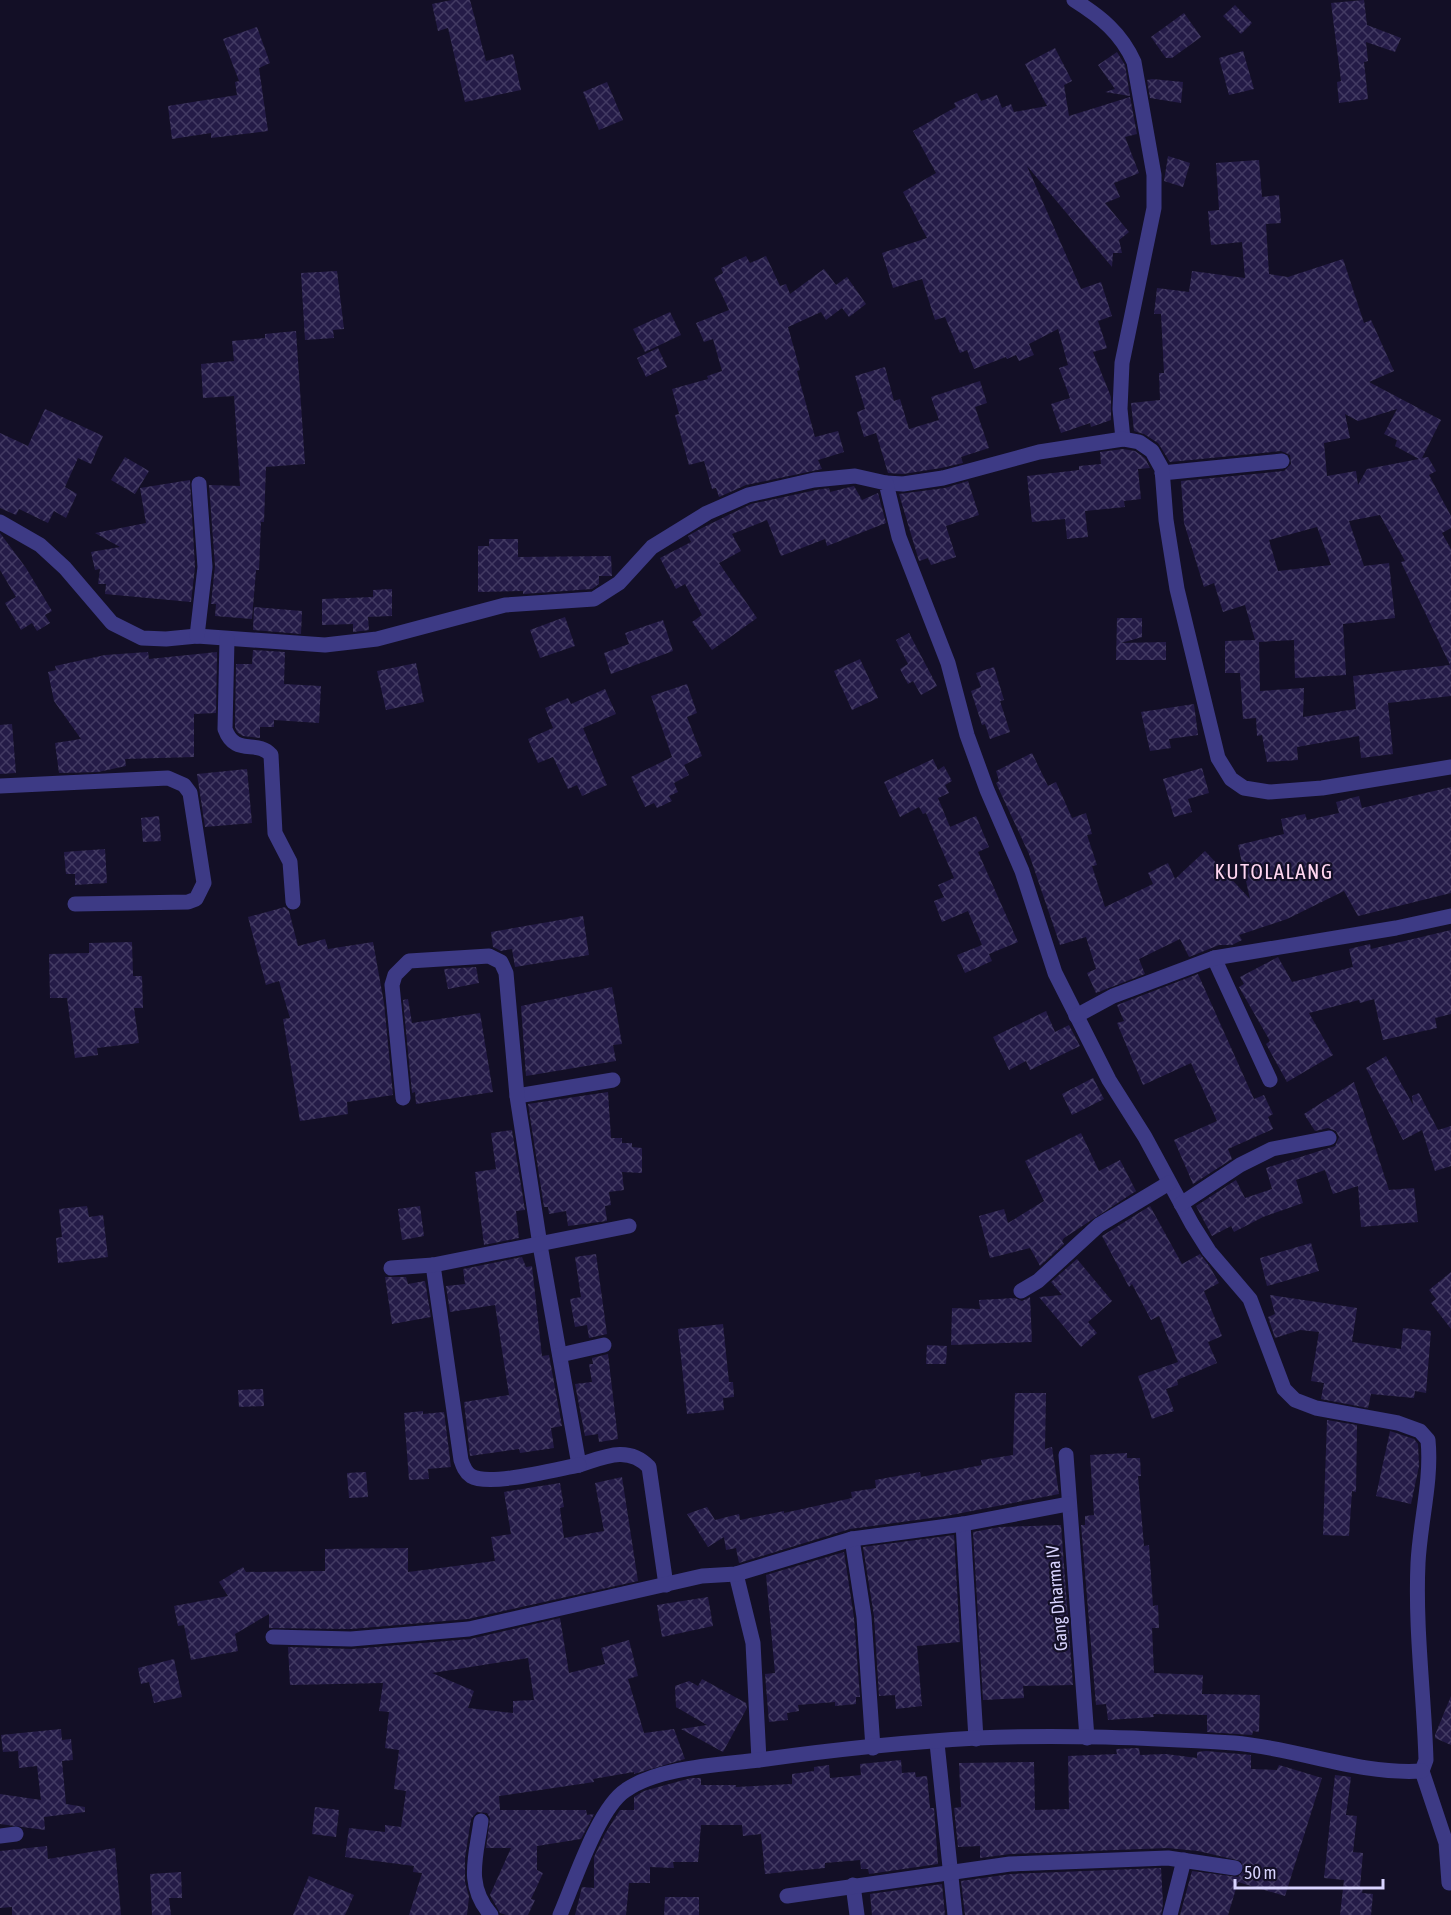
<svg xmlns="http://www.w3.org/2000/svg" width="1451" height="1915" viewBox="0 0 1451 1915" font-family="'Asap Condensed',sans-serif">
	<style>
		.building { fill: url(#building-cross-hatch); fill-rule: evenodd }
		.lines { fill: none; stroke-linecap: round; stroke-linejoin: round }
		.minor { stroke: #3d3a85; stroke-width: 15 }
		.labels { text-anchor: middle; stroke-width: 4.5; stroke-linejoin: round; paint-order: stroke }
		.street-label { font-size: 18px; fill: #d9d4ff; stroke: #130f26 }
		.quarter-label { font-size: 21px; letter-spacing: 1.5px; fill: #ffd6f0; stroke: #130f26 }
	</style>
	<defs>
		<pattern id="building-cross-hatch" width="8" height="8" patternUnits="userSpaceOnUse" patternTransform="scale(1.5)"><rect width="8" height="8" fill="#241b47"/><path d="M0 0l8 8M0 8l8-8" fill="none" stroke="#433b63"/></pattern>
	</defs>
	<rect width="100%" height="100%" fill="#130f26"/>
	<g class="building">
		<path d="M452,0H470L486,61L513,54L521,90L465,102L448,28L438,31L432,4Z"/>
		<path d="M1364,0L1367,25L1401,38L1395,52L1366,42L1368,61L1364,62L1368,99L1339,103L1337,82L1341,81L1331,3Z"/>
		<path d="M1235,5L1252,23L1241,34L1223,16Z"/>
		<path d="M1184,13L1201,37L1172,58H1166L1151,37Z"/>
		<path d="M257,27L270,63L259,68L268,131L211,138V133L172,139L168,106L237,95L235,82L239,81L223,39Z"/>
		<path d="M1055,48L1072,81L1064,85L1069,116L1130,97L1137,134L1125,137L1139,173L1114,183L1120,197L1105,203L1129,232L1119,240L1122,253H1113L1112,267L1027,166L1081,289L1101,282L1112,316L1098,321L1107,348L1093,352L1111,397V420L1091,427L1090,423L1061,433L1051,404L1070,398L1059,368L1068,365L1058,329L1029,344L1034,355L1019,361L1016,355L1007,359L1006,357L974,369L967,350L960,353L945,317L935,320L922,279L893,288L882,253L927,238L903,192L936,173L913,131L956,107L954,103L977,93L981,101L997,95L1002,108L1011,104L1014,112L1047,106L1025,64Z"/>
		<path d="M1243,51L1254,89L1229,95L1219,58Z"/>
		<path d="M1117,52L1125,65L1130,96L1105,92L1115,89L1098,65Z"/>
		<path d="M1152,79L1183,82L1181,103L1150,98L1147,80Z"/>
		<path d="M607,82L623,120L599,130L583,92Z"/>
		<path d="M1168,156L1190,163L1183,187L1164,181Z"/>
		<path d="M1259,160L1262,197L1279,195L1281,223L1266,224L1269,274L1288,277L1343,259L1364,323L1371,320L1394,371L1369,382L1441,420L1422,458L1428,457L1436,471L1429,475L1451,516V528L1442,533L1451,549V696L1388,703L1393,754L1361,758L1359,736L1297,747L1298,760L1267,762L1262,735L1257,736L1256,718L1243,719L1240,673H1225V641L1255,640L1245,605L1223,612L1214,583L1204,587L1184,523L1181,481L1284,471L1291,464L1290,455L1281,451L1170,462L1158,443L1144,434L1134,431L1131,403L1160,400L1159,373H1164L1161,314H1154L1157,288L1189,292L1192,271L1245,278L1242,242L1211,245L1208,211L1219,210L1216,163ZM1397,409L1384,434L1397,440L1395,446L1419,459L1367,469L1358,485L1356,471L1327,476L1324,443L1350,438L1345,414L1358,421ZM1380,515L1405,561L1401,562L1450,665L1353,676L1356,709L1303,717L1304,688L1260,691L1259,642L1294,640L1295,678L1346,675L1343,624L1395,618L1389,563L1364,566L1349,521ZM1317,527L1331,565L1278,571L1269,540Z"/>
		<path d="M746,256L750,263L766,256L780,286L786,284L790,294L824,269L836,285L847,277L866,304L849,317L842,308L826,320L821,312L788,327L800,370L797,371L815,437L838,431L844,452L818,460L822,469L746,485L719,497L716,488L712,489L704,461L689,465L675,415L679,414L672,389L708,379L707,376L722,371L713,339L704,342L696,323L729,310L714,278L723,273L721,268Z"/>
		<path d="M337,271L344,329L333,330L334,338L305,340L301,273Z"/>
		<path d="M670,312L681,335L645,352L633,329Z"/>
		<path d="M296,331L305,464L266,467L264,522H261L259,570H256L252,619L215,616L216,604H211L215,566L209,485L240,486L234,396L203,398L201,364L234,361L232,341L265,338V334Z"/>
		<path d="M658,348L667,367L646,377L637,358Z"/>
		<path d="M885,367L894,401L900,399L909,429L939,420L931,397L980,381L987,403L975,407L989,448L961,457L963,463L941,468L903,474L888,473L876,433L864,437L857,412L865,409L855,376Z"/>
		<path d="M45,409L103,436L91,464L78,458L65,487L77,494L66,518L54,511L48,523L19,509L16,515L0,508V433L28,446Z"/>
		<path d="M1123,449L1135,451L1145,458L1150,468L1138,469L1141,499L1124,501L1125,507L1085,511L1088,537L1067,539L1065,519L1032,522L1027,476L1079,470V466L1101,464L1100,452Z"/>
		<path d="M125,457L149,471L135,494L111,480Z"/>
		<path d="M190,480L195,567L191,602L105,594L106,584H98L100,569L95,570L91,552L120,547L95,533L146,523L140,488Z"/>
		<path d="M968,481L979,515L946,526L956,557L931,565L928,558L919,561L899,494L945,488Z"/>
		<path d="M854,486L862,500L878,493L886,523L827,546L825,539L781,556L767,520L732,534L741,551L719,563L757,618L712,650L692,622L702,615L685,584L676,589L660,558L691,542L688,536L700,529L751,504L816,490L829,488L830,492Z"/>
		<path d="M0,533L26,568L52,611L45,615L50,623L37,631L32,623L21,630L5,603L16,597L0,570Z"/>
		<path d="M489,539H518V557L611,556L612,576H599V584L592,589L523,594V591L478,592V546H489Z"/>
		<path d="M392,589V616L368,617L369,630L353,632V624L322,625V599L373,597V590Z"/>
		<path d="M254,607L302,611L301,634L253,630Z"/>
		<path d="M565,617L575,646L540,658L530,630Z"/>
		<path d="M1117,618H1142V637L1121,643L1166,642V660H1116Z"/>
		<path d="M663,620L673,651L611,674L604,653L629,644L625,633Z"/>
		<path d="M909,633L937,686L921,695L913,681L908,684L900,669L908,664L896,640Z"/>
		<path d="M253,650L285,652L284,684L321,686L319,723L274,720V727H260V738L243,736L237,732L235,727L236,664H252Z"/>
		<path d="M148,652L149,659L217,652L216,713L194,714V757L125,759L126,766L98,772L59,773L55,743L81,739L54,701L48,672L56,670L55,666L105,655Z"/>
		<path d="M860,659L878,698L852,710L834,671Z"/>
		<path d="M416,663L424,702L386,710L377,671Z"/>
		<path d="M994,667L1004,700L1000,701L1010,732L990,739L985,724L982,725L971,691L981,687L976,673Z"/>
		<path d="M687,684L697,713L687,717L702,756L684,765L689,775L674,783L678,792L669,796L672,801L657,808L654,803L645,807L631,777L672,757L651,696Z"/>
		<path d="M605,689L616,714L583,728L607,785L582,796L577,785L568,789L553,757L538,763L528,739L553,728L545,708L568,698L571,704Z"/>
		<path d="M1194,704L1198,735L1169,739L1171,748L1150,751L1141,712Z"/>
		<path d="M12,724L16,773L0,774V725Z"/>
		<path d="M1032,753L1048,786L1056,782L1072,818L1086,813L1092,834L1087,835L1097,865L1092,866L1105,907L1153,884L1148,873L1168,863L1175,879L1205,851L1250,899L1238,845L1284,834L1281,819L1305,814L1307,820L1339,813L1336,802L1359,796L1362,808L1451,787V893L1358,916L1344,891L1287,919L1239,935L1242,940L1232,945H1219L1189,957L1180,939L1139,959L1145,974L1096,993L1087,973L1096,969L1086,937L1060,945L1029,854L996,783L999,781L996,771Z"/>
		<path d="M933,759L938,770L944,766L952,781L945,785L949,793L938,798L950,827L976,816L989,847L978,852L1018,942L989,954L992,961L965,973L957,955L982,945L968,911L942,922L934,901L944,897L938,885L954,878L926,813L923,814L919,807L900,817L884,782Z"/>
		<path d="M1202,768L1209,793L1188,799L1192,812L1174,817L1163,779Z"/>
		<path d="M247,769L252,823L205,827L197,774Z"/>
		<path d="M159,816L161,841L143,842L141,818Z"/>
		<path d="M105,849L107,883L75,885V874H66L64,852Z"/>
		<path d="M285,907L289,911L298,946L325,939L328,949L373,942L384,1003L393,1095L347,1102L348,1114L300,1121L283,1019L290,1018L279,981L266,985L248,917Z"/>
		<path d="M583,916L589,955L515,967L512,949L501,951L493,947L491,932Z"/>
		<path d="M1451,930V1014L1435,1018L1437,1028L1383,1040L1374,999L1360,1003L1359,1000L1309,1013L1333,1055L1287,1082L1266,1044L1270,1041L1239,987L1244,984L1240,977L1278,957L1292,982L1353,967L1349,949L1370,944L1371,949Z"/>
		<path d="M132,942L133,976H142L143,1008H134L139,1043L97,1048L98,1055L75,1058L67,998H50L49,954L89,953V943Z"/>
		<path d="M476,967L479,983L448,989L444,969Z"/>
		<path d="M1198,974L1254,1099L1264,1095L1273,1114L1268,1117L1273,1129L1228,1149L1232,1159L1193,1184L1174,1140L1217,1121L1191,1063L1143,1085L1117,1023L1124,1021L1117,1005Z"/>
		<path d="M612,987L622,1044L613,1045L616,1061L526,1076L521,1006Z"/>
		<path d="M408,999L412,1023L480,1013L493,1092L416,1104L415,1092L412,1093L403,1000Z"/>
		<path d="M1046,1011L1055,1032L1069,1025L1080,1046L1030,1070L1026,1061L1009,1070L993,1037Z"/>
		<path d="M1386,1056L1413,1105L1412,1096L1419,1093L1438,1130L1451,1126V1166L1435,1171L1422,1130L1403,1140L1366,1068Z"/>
		<path d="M1093,1078L1104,1099L1072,1115L1062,1094Z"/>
		<path d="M1354,1082L1389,1190L1414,1188L1418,1222L1361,1227L1358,1186L1333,1194L1325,1170L1296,1180L1303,1203L1263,1217L1234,1232L1231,1226L1212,1236L1196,1206L1236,1180L1245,1198L1272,1189L1266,1168L1335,1146L1339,1137L1336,1131L1328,1128L1315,1131L1304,1114Z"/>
		<path d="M608,1092L611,1138H622V1143H632V1147L642,1148V1173L622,1172L624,1190L609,1192L611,1205L605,1206L607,1221L568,1226L566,1211L549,1214L548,1207H544L528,1104Z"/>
		<path d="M512,1130L525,1210L516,1211L519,1238L484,1245L475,1172L496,1169L491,1133Z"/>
		<path d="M1081,1133L1099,1171L1120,1160L1136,1191L1064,1238L1062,1241L1064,1244L1040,1266L1030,1248L990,1258L979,1216L1004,1209L1008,1223L1044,1201L1025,1161Z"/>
		<path d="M87,1206L89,1217L103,1215L108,1257L58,1263L56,1238L62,1237L59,1209Z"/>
		<path d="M420,1206L424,1236L402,1240L398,1209Z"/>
		<path d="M1150,1206L1182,1264L1200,1254L1210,1267L1219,1283L1204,1291L1222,1336L1208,1342L1217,1363L1177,1380L1178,1385L1166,1389L1174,1411L1152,1419L1138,1376L1178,1362L1159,1316L1151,1320L1132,1284L1129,1287L1102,1236Z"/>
		<path d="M1311,1243L1319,1271L1267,1286L1260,1258Z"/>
		<path d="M596,1254L607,1334L589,1338L587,1325L575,1327L570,1299L581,1297L575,1257Z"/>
		<path d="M522,1257L526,1267L532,1266L542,1356L549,1355L562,1426L551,1428L554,1448L520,1453L519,1449L470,1456L464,1402L509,1395L495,1305L450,1312L446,1286L465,1284L463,1269Z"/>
		<path d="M1077,1259L1112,1301L1088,1322L1097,1333L1081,1347L1039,1297L1062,1295L1051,1282Z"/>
		<path d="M1451,1272V1329L1431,1303L1436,1299L1429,1290Z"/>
		<path d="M385,1277H406L408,1284L425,1281L431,1317L392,1324Z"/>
		<path d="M1270,1295L1357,1308L1352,1342L1401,1349L1403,1328L1431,1331L1426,1393L1415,1391L1414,1398L1371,1394L1368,1408L1321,1399L1324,1383L1311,1381L1319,1332L1300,1330L1275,1338L1268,1317L1275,1314Z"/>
		<path d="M1030,1297L1032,1342L951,1345L952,1308L980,1309L979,1300L1015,1298L1022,1301Z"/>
		<path d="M723,1324L729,1382H733L734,1397L723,1398L724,1410L687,1414L678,1329Z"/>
		<path d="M927,1345L947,1346L946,1364H926Z"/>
		<path d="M608,1354L618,1439L599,1442L598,1434L585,1436L575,1384L592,1382L589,1364H593L592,1358Z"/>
		<path d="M263,1389L264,1406L239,1407L238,1390Z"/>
		<path d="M1015,1393H1046L1045,1449L1052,1447L1059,1494L946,1516L850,1529L739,1563L736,1548L726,1550L724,1537L708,1547L687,1514L707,1507L715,1520L739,1514L740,1520L784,1511V1513L852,1498L851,1492L876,1488L875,1480L920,1472L921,1477L982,1465L981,1460L1013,1455Z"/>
		<path d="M423,1411V1414L444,1412L451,1467L428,1469L429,1479L409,1480L404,1413Z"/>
		<path d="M1327,1420L1357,1425L1356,1492L1352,1491L1349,1536L1323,1535Z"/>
		<path d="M1390,1431L1414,1439L1418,1444L1419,1466L1411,1504L1376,1496Z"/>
		<path d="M1127,1453V1458H1140L1141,1476H1138L1144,1546L1149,1545L1153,1606L1158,1605L1159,1628H1152L1154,1673L1203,1675L1202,1694L1260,1695L1259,1732L1253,1731L1252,1735L1207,1732V1715L1153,1714L1154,1717L1108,1720L1106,1704L1096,1705L1081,1525H1085V1516L1094,1515L1090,1455Z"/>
		<path d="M366,1472L368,1497L349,1498L347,1473Z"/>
		<path d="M622,1477L638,1581L468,1619L351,1629L269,1628V1614L235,1634L238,1651L191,1660L184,1625L178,1626L174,1606L228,1596L219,1582L243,1567L246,1572L325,1571V1549L408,1548V1572L495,1561L491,1537L511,1534L504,1492L560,1483L564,1507L560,1508L564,1538L604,1531L595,1483Z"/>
		<path d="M1061,1525L1073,1685L1023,1686L1024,1698L983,1700L973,1532L1000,1527Z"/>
		<path d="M954,1535L960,1642L917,1646L922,1706L896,1709L895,1695L879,1696L874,1616L863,1547Z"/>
		<path d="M844,1552L854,1618L860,1697H856V1704L835,1706V1702L798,1705L799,1711L787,1713L788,1720L769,1722L765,1674L775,1673L766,1575Z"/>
		<path d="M708,1597L713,1626L662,1637L657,1605Z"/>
		<path d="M560,1618L569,1673L605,1664L601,1648L629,1640L638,1676L628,1679L644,1733L674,1729L685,1759L634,1774V1772L593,1779L594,1782L499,1796L500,1810H586L587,1815L594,1814L581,1839L537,1846V1870L543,1873L531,1899L535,1900L528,1915H506L500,1913L490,1895L511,1848H486L490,1818L487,1813L477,1812L471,1819L465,1858V1882L469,1897L467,1915H409L422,1873L413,1872L414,1866L345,1857L349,1828L385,1832V1825L401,1827L406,1791L394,1789L399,1750L385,1748L389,1712L379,1711L383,1683L290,1685L288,1647L352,1649L470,1639ZM528,1658L534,1700L513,1701V1713L468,1708L474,1691L432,1673Z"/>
		<path d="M174,1659L182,1697L154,1703L149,1682L141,1684L138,1668Z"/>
		<path d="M702,1679L746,1703L747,1708L723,1752L681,1729L707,1725L676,1707L675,1686L689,1681L698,1686Z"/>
		<path d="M1451,1696V1745L1435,1738V1735Z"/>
		<path d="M61,1729L62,1740L71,1739L73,1760L62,1761L66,1804L85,1807V1812L44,1817L45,1830L0,1824V1794L41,1800L37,1766L19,1768L18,1751L3,1752L1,1735Z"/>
		<path d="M1139,1748L1140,1755L1166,1754L1197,1758V1752L1206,1751L1251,1755V1769L1277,1770L1279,1765L1322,1778L1285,1896L1238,1882L1228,1915H1180L1192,1871L1238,1877L1244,1870L1241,1861L1198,1851L1168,1848L1010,1854L980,1858V1846L958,1847L954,1808L961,1807L959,1763L1034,1762L1035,1810L1069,1809L1068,1756L1117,1754L1116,1749Z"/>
		<path d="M901,1760L902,1773L915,1772L916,1777L927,1776L930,1808H934L938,1864L869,1874L868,1869H861L860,1860L825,1863V1868L765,1874L761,1834L743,1836L742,1825H701L698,1862H673L674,1868L650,1867V1883H629L626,1915H575L582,1887L594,1888V1857L605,1834L620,1810H634V1797L644,1791L691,1778H701V1785H736V1787L792,1784V1774L814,1771V1767L829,1765L830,1778L861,1775L860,1764Z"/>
		<path d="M1335,1775L1351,1777L1346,1815L1357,1816L1353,1852L1363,1853L1360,1887H1363L1362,1893L1373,1894L1371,1915H1340L1344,1880L1324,1878Z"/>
		<path d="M315,1807L339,1810L336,1837L312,1834Z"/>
		<path d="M47,1846L48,1859L115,1848L121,1915H12V1907L0,1908V1851Z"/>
		<path d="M1161,1868L1163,1904L1161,1915H965L961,1881L1011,1874Z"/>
		<path d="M181,1872L182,1898H169L171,1915H152L150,1874Z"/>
		<path d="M309,1876L354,1895L345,1915H293Z"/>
		<path d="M942,1884L945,1915H872L870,1894Z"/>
		<path d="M665,1897H699V1915H664Z"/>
	</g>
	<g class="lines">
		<g class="minor">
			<path d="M1074,0C1101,17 1121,33 1134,62L1154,175V208L1122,363L1120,409L1123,439"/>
			<path d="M1162,473L1282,461"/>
			<path d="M886,483L903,484L943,478L1039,452L1123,439L1139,442L1152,451L1162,469L1166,520L1177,589L1218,758L1231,779L1244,788L1269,792L1322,788L1451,767"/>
			<path d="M0,522L40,545L65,568L112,623L142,638L166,639L197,636L325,645L377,639L505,605L594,599L619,583L652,547L707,513L748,495L814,480L855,476L886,483L899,537L948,663L967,735L987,790L1022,871L1055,973L1109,1080L1145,1137L1192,1224L1209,1251L1250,1299L1284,1389L1295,1400L1316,1408L1398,1423L1420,1431L1428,1440C1432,1481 1420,1522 1418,1563C1415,1629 1424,1694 1426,1760L1422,1771L1446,1843L1449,1883"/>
			<path d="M197,636L205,567L199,484"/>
			<path d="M227,639L225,729C235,757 257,739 271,755L275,833L290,862L293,902"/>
			<path d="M0,786L168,778L184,785L190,793L204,883L196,899L188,902L75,904"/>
			<path d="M1214,958L1270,1080"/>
			<path d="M1076,1016L1113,996L1214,958L1396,928L1451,916"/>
			<path d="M517,1096L613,1080"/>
			<path d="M403,1098L392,985L395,975L409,961L489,956L501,962L506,973L517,1096L540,1245L579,1465C604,1457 628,1445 649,1467L666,1585"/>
			<path d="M1181,1204L1240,1165L1272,1149L1329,1138"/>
			<path d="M433,1265L461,1460C463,1466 465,1472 471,1476C489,1487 557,1469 579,1465"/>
			<path d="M391,1268L433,1265L629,1226"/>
			<path d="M1021,1291L1038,1281L1099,1225L1169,1183"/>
			<path d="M560,1355L604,1345"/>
			<path d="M1066,1455L1087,1738"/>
			<path d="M963,1524L976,1739"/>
			<path d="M852,1539L864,1617L873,1748"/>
			<path d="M736,1574L753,1643L759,1760"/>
			<path d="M273,1637L351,1639L469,1629L702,1576L736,1574L852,1539L963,1524L1068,1504"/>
			<path d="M937,1743L955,1915"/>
			<path d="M481,1821C476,1857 465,1885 491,1915"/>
			<path d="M0,1836L16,1834"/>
			<path d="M853,1885L857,1915"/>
			<path d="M787,1896L1010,1864L1168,1858L1235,1868"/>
			<path d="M560,1915C574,1883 598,1808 626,1790C659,1767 720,1765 759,1760C831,1750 905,1742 977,1738C1062,1734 1149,1738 1234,1743C1298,1748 1357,1775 1422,1771"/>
			<path d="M1170,1915L1184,1860"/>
		</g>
	</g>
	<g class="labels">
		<g class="street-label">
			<text transform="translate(1057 1598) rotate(-95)" y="6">Gang Dharma IV</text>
		</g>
		<g class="quarter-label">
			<text x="1274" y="879">KUTOLALANG</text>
		</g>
	</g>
	<path d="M1235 1879v9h148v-9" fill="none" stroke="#d9d4ff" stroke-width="3"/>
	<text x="1244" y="1879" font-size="18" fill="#d9d4ff" stroke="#130f26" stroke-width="4.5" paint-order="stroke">50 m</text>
</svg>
